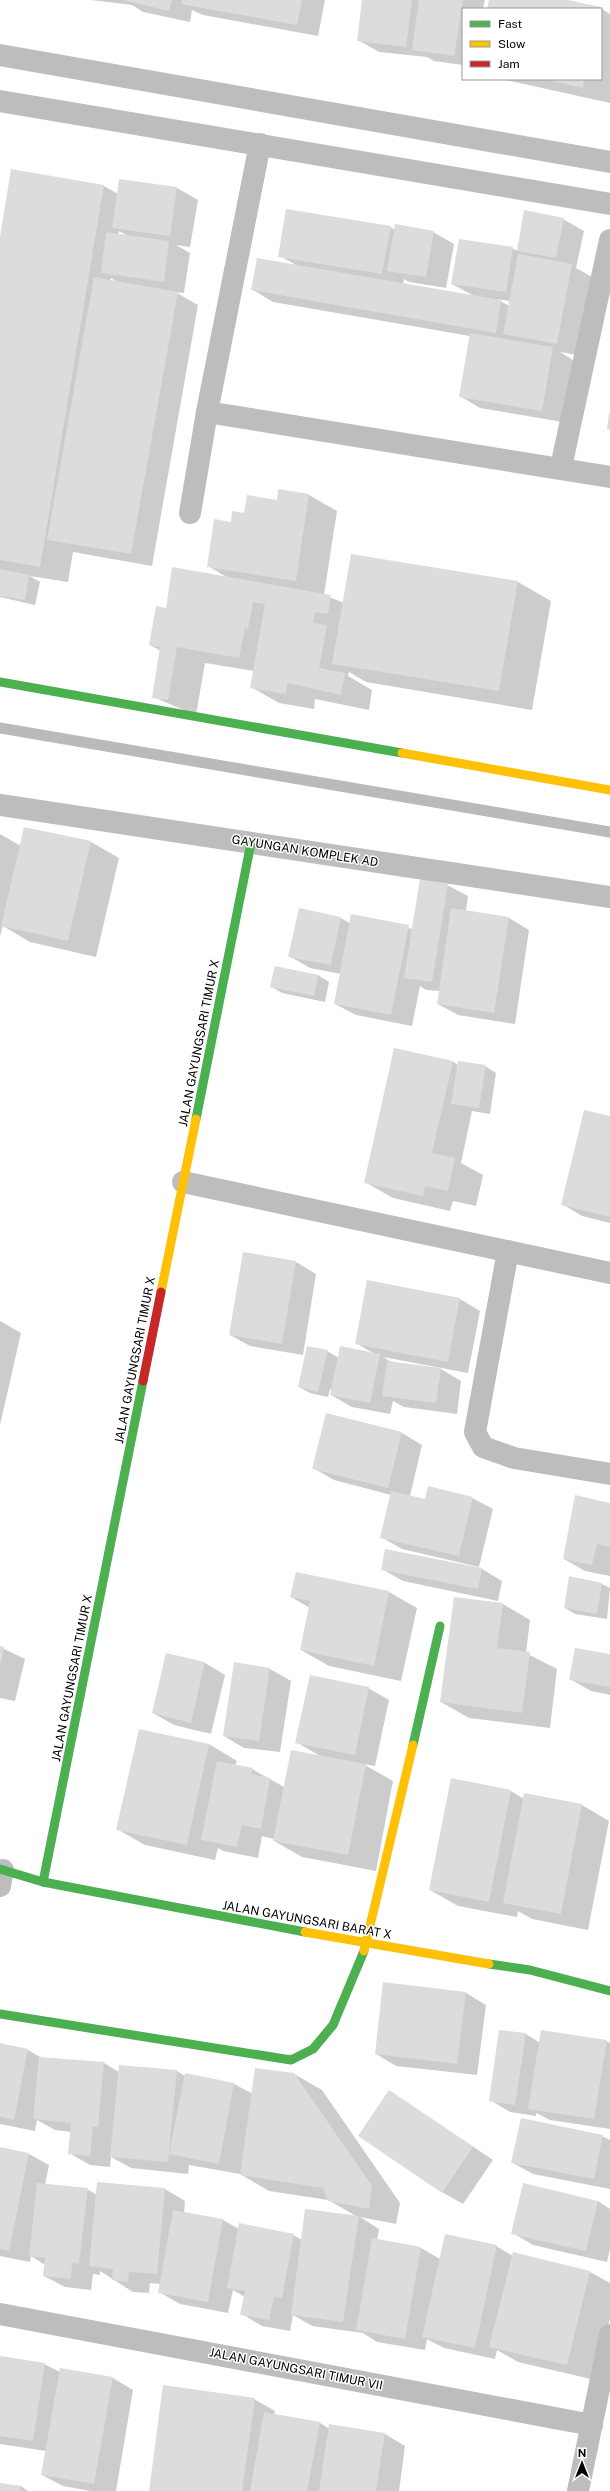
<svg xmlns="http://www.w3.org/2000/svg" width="610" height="2491" viewBox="0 0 610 2491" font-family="'Public Sans',sans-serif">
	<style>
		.shadow { fill: #0003; fill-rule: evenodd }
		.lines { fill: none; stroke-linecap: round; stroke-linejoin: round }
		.stream { stroke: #bababa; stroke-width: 11 }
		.building { fill: #dcdcdc }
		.street { stroke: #bdbdbd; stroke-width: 22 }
		.fast { stroke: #4caf50; stroke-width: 9 }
		.slow { stroke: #ffc107; stroke-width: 9 }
		.jam { stroke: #c62828; stroke-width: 9 }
		.labels { text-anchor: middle; stroke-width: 3; stroke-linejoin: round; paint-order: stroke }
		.street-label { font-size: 12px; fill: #000; stroke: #fff }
	</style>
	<rect width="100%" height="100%" fill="#fff"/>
	<g class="shadow">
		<path d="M91,0H325L318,36L203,15L192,10L190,22L143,12L132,5Z"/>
		<path d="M363,0H485L483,9H463V65L434,61L427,57L379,52L358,40Z"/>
		<path d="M490,0H563L599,7L610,14V103L501,79H601V9H488Z"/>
		<path d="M12,170L104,186L118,194L120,180L177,188L198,200L190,247L176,245L190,253L184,293L175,292L198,305L152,566L73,552L68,582L30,576L40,582L35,605L0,597V242ZM119,231L128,236L118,235ZM111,278L119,283L110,281Z"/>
		<path d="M525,212L563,219L584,231L576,268L592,277L577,355L560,352L573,360L563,422L480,408L460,396L470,336L273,302L253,290L296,265L280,256L390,227L395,230L433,232L454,244L446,288L409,282L404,279L403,284L474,296L452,284L512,248L518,251ZM497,299L510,301L509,306Z"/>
		<path d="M309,495L337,511L324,595L344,603L352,555L518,582L551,601L532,710L366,682L349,672L348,676L372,690L369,710L315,699L314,709L279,703L251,687L254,671L205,663L196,715L153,697L161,651L150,645L166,609L228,578L208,566L231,524L244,514L277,502Z"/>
		<path d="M25,828L91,842L119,858L96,957L30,942L3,926L0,936V834L21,846Z"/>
		<path d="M447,885L468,896L466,911L509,918L529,930L515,1024L458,1015L438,1004L440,991L426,990L420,986L412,1026L356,1015L335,1004L341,974L310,968L289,956L341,918L351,924L352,916L413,929Z"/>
		<path d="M276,967L318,975L329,982L325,1002L282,993L272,987Z"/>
		<path d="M452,1061L458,1065L485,1066L496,1073L490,1114L472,1111L461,1163L483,1175L476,1206L453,1201L450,1211L393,1198L365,1182Z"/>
		<path d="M610,1117V1223L582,1216L562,1204Z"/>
		<path d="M244,1253L296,1262L316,1274L303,1355L250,1346L230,1335Z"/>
		<path d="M460,1299L480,1311L468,1373L383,1357L393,1363L441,1369L461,1381L457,1414L404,1407L393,1401L390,1414L352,1407L331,1395L332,1389H330L328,1397L310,1393L299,1387L327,1351L339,1358L373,1353L356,1343Z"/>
		<path d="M0,1321L21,1333L0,1425Z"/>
		<path d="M327,1414L402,1433L422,1445L410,1496L426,1500L472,1498L493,1509L479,1567L402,1549L381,1537L391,1495L334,1480L313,1468Z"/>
		<path d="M610,1504V1576L585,1571L564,1559Z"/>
		<path d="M382,1569H482L502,1581L498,1601L403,1581Z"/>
		<path d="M296,1573L389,1592L417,1608L401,1681L329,1666L301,1650L310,1608L291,1597Z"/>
		<path d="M570,1578L602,1584L610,1588L607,1619L575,1614L565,1608Z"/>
		<path d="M503,1604L530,1620L526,1653L557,1669L550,1728L469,1718L441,1702Z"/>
		<path d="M0,1647L25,1659L15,1701L0,1698Z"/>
		<path d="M610,1655V1695L591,1691L570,1679Z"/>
		<path d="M205,1663L225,1675L211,1734L174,1725L153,1713Z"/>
		<path d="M235,1664L270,1669L291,1681L280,1752L244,1748L224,1736Z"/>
		<path d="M368,1688L389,1700L375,1766L363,1764L393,1781L376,1871L302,1857L274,1841V1839L262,1836L258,1858L223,1851L218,1848L215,1860L145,1845L117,1829L209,1744L237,1761L235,1766L252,1769L284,1787L320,1756L296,1742Z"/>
		<path d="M511,1791L524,1799L582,1805L609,1821L588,1930L532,1919L518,1911L517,1917L458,1906L430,1890Z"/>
		<path d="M466,1993L486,2005L477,2075L396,2066L376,2054Z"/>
		<path d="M500,2031L526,2034L540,2043L606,2041L610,2043V2129L550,2120L536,2113V2116L510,2112L490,2100Z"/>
		<path d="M0,2044L28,2050L42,2058L104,2063L119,2072L120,2066L177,2071L185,2076V2074L234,2084L253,2094L294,2074L322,2090L400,2203L396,2224L360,2217L379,2229L377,2240L421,2248L440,2259L496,2246L513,2256L590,2272L610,2283V2318L595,2380L518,2362L497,2350L495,2359L444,2348L427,2339L425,2350L377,2342L363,2333L312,2326L293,2315L290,2331L262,2326L242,2314L245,2297L233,2290L228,2313L180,2304L159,2292L161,2284L150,2283L149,2293L133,2292L100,2271V2275L93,2274L91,2290L65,2287L44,2276L45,2265L31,2256L30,2262L0,2256V2148L29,2154L49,2165L45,2185L87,2189L97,2195L165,2189L185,2201L184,2213L223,2220L239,2229L293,2235L302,2240L356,2216L328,2200L269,2191L240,2174L189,2165L188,2174L131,2168L111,2157L110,2167L90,2165L69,2153L71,2132L55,2130L37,2120L35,2131L0,2124Z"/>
		<path d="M390,2091L493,2160L463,2204L442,2192Z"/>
		<path d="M602,2136L610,2140V2189L533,2174L513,2163Z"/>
		<path d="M598,2201L610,2209V2249L607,2262L533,2245L513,2233Z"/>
		<path d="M0,2357L44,2364L60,2372L113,2378L133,2390L116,2491H91L63,2486L42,2475L46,2451L0,2444Z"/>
		<path d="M254,2399L275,2411L274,2415L320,2423L330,2429L385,2434L405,2446L399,2491H151Z"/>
		<path d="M0,2484L21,2486L28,2491H0Z"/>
	</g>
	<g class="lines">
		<path class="stream" d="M0,728L610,832"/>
	</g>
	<g class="building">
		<path d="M123,0H172L169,11Z"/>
		<path d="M182,0H302L297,25L181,4Z"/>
		<path d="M362,0H412L406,47L357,41Z"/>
		<path d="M419,0H463L454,56L412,50Z"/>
		<path d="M489,0H568L600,7L599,9H487Z"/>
		<path d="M544,79H584L583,88Z"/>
		<path d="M11,169L104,185L40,567L0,560V237Z"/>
		<path d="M119,179L177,187L170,236L112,228Z"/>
		<path d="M286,209L391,226L382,274L278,257Z"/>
		<path d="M524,210L564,218L556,258L517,251Z"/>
		<path d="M395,224L434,231L426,277L387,271Z"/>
		<path d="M106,232L169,241L164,282L101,273Z"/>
		<path d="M459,239L513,247L506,292L451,284Z"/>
		<path d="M518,254L572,264L557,344L503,334Z"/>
		<path d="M257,258L501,300L496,333L251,290Z"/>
		<path d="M94,277L178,292L131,554L47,540Z"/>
		<path d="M470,333L553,347L542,411L459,397Z"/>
		<path d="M609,413H610V430L607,429Z"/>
		<path d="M278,489L309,494L296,581L207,567L214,519L231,522L232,511L244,513L247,495L277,500Z"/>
		<path d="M351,554L518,581L499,691L332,664Z"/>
		<path d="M172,567L331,595L328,614L315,612L313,623L327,625L319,668L345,673L341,695L287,683L286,694L250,688L265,604L253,602L248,629L245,628L239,658L177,647L168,700L152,698L160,647L149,645L156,606L166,608Z"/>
		<path d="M0,569L29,575L25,600L0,596Z"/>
		<path d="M24,827L91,841L68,941L1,926Z"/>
		<path d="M420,879L448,884L432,982L404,978Z"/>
		<path d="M299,908L341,917L331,965L288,957Z"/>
		<path d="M451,908L509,917L494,1013L437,1004Z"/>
		<path d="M351,914L409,925L391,1015L334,1004Z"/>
		<path d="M275,966L318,975L314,996L270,987Z"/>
		<path d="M394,1048L453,1061L432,1153L455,1158L448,1191L425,1186L423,1196L364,1183Z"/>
		<path d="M458,1061L486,1065L479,1108L451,1104Z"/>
		<path d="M584,1110L610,1116V1217L561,1205Z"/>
		<path d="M243,1252L296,1261L282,1344L229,1335Z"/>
		<path d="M367,1280L460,1298L448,1362L355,1344Z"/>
		<path d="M307,1346L328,1350L318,1392L298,1387Z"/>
		<path d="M340,1346L380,1354L370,1403L330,1395Z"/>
		<path d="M387,1361L441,1368L436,1403L382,1396Z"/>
		<path d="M326,1413L402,1432L388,1488L312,1469Z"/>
		<path d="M428,1486L473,1497L459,1556L380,1538L391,1491L425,1499Z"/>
		<path d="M575,1495L610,1503V1547L597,1544L592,1565L563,1559Z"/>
		<path d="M385,1549L482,1568L478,1589L381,1570Z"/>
		<path d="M296,1572L389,1591L374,1666L300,1650L310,1601L290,1597Z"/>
		<path d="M569,1576L602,1583L597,1614L564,1608Z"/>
		<path d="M454,1597L503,1603L497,1648L530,1652L522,1713L440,1702Z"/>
		<path d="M0,1646L4,1647L1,1663H0Z"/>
		<path d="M575,1648L610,1654V1687L569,1680Z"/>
		<path d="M166,1653L205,1662L191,1723L152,1713Z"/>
		<path d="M234,1662L270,1668L259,1741L223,1736Z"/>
		<path d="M310,1675L369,1687L355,1755L295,1743Z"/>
		<path d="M139,1729L209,1744L187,1845L116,1830Z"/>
		<path d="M291,1750L366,1764L348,1855L273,1841Z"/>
		<path d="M217,1761L253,1768L251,1774L270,1778L261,1829L242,1825L237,1847L201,1840Z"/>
		<path d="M451,1778L511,1790L489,1902L429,1890Z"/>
		<path d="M524,1793L582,1804L561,1914L503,1903Z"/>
		<path d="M383,1982L466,1992L457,2064L375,2054Z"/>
		<path d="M499,2030L526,2033L515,2105L489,2101Z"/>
		<path d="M541,2030L607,2040L594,2119L528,2109Z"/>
		<path d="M0,2043L28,2049L14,2120L0,2117Z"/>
		<path d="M39,2057L104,2062L98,2127H93L90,2156L68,2154L71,2123L33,2119Z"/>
		<path d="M119,2065L177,2070L168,2162L110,2157Z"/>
		<path d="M255,2068L294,2073L372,2186L369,2209L328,2201L323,2188L240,2175Z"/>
		<path d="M185,2073L234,2083L219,2164L169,2154Z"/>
		<path d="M389,2090L473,2147L442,2193L358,2136Z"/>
		<path d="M521,2118L603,2135L594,2179L511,2163Z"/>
		<path d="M0,2147L29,2153L9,2251L0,2249Z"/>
		<path d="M97,2182L165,2188L157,2274L129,2272L128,2282L112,2280L113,2269L89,2266Z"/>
		<path d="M37,2183L88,2188L79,2264L72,2263L71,2279L43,2276L45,2258L29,2256Z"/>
		<path d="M523,2183L598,2201L586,2251L511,2234Z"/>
		<path d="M305,2209L359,2216L343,2322L291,2315Z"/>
		<path d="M173,2210L223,2219L208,2302L158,2293Z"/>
		<path d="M239,2223L294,2234L282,2298L274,2297L269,2320L240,2315L245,2291L227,2288Z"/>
		<path d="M445,2234L497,2245L475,2348L422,2337Z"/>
		<path d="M372,2238L421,2247L405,2339L356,2330Z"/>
		<path d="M513,2252L590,2271L567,2365L489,2347Z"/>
		<path d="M0,2356L45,2363L33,2441L0,2436Z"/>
		<path d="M60,2368L113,2377L94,2484L41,2475Z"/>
		<path d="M163,2385L255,2398L242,2491H149Z"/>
		<path d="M264,2412L320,2422L307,2491H250Z"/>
		<path d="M329,2424L385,2433L376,2491H319Z"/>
		<path d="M0,2483L21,2486L20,2491H0Z"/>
	</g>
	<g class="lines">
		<g class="street">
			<path d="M0,55L610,162"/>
			<path d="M0,101L610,204"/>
			<path d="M207,412L610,477"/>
			<path d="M561,467L610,240"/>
			<path d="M190,513L207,412L260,144"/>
			<path d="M0,805L610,897"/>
			<path d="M183,1182L610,1273"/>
			<path d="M508,1251L475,1432L483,1447L514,1458L610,1474"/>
			<path d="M0,1886L3,1870"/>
			<path d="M0,2314L592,2425"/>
			<path d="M578,2491L610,2335"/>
		</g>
		<g class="fast">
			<path d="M0,682L402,753"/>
			<path d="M196,1119L251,843"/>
			<path d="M413,1745L440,1626"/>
			<path d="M0,1869L43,1882L305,1932"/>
			<path d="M43,1882L143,1381"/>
			<path d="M489,1964L530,1970L610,1991"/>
			<path d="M0,2014L291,2060L313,2049L333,2025L364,1951"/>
		</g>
		<g class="slow">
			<path d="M402,753L610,790"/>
			<path d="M161,1292L196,1119"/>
			<path d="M305,1932L489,1964"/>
			<path d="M364,1951L413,1745"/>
		</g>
		<path class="jam" d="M143,1381L161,1292"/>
	</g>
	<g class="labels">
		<g class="street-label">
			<text transform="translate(305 851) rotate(9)" y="4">GAYUNGAN KOMPLEK AD</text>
			<text transform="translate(199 1043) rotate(-79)" y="4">JALAN GAYUNGSARI TIMUR X</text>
			<text transform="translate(135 1360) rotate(-79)" y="4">JALAN GAYUNGSARI TIMUR X</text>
			<text transform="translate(72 1678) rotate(-79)" y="4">JALAN GAYUNGSARI TIMUR X</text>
			<text transform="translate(307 1920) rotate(10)" y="4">JALAN GAYUNGSARI BARAT X</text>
			<text transform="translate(296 2369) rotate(11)" y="4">JALAN GAYUNGSARI TIMUR VII</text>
		</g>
	</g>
	<rect x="462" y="8" width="140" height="72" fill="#ffffff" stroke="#999999"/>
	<rect x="470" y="21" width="20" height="6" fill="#4caf50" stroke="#999999"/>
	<text x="498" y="28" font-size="12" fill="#000000">Fast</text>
	<rect x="470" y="41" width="20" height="6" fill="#ffc107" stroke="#999999"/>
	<text x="498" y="48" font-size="12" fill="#000000">Slow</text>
	<rect x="470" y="61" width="20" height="6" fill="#c62828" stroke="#999999"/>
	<text x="498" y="68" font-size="12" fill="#000000">Jam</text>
	<g transform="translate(582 2463)" stroke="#ffffff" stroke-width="3" paint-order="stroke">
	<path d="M0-3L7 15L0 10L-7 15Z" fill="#000000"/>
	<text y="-6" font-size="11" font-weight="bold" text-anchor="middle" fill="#000000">N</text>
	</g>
</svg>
